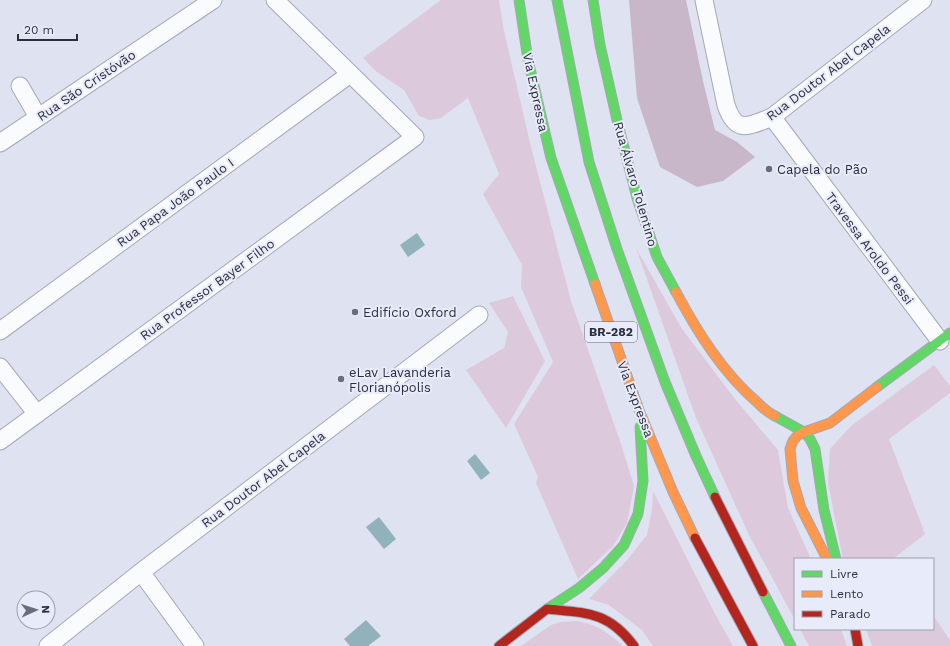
<svg xmlns="http://www.w3.org/2000/svg" width="950" height="646" viewBox="0 0 950 646" font-family="'Work Sans',sans-serif">
	<style>
		.green { fill: #dccadc }
		.forest { fill: #c8b7c9 }
		.water { fill: #91b1bb }
		.lines { fill: none; stroke-linecap: round; stroke-linejoin: round }
		.street-casing { stroke: #a6a8b5; stroke-width: 19 }
		.fast-casing { stroke: #a6a8b5; stroke-width: 11 }
		.slow-casing { stroke: #a6a8b5; stroke-width: 11 }
		.jam-casing { stroke: #a6a8b5; stroke-width: 11 }
		.street { stroke: #fafbfd; stroke-width: 17 }
		.fast { stroke: #63d668; stroke-width: 9 }
		.slow { stroke: #ff974d; stroke-width: 9 }
		.jam { stroke: #b3261e; stroke-width: 9 }
		.poi-dot { fill: #6b6d7b; stroke: #e8ebf9; stroke-width: 1.5 }
		.labels { text-anchor: middle; stroke-width: 4; stroke-linejoin: round; paint-order: stroke }
		.shield { fill: #e8ebf9; stroke: #646774; stroke-width: 1 }
		.shield-label { font-size: 12px; font-weight: bold; fill: #2c2e3b }
		.street-label { font-size: 13px; fill: #2c2e3b; stroke: #e8ebf9 }
		.poi-label { font-size: 13px; fill: #2c2e3b; stroke: #e8ebf9; text-anchor: start }
	</style>
	<rect width="100%" height="100%" fill="#dfe2f1"/>
	<g class="green">
		<path d="M441,0H499L504,31L531,147L571,301L621,444L634,486L627,523L613,546L578,579L536,483L538,477L514,424L553,362L521,287L522,265L483,194L499,174L468,98L441,118L430,120L419,116L404,90L377,72L363,58Z"/>
		<path d="M636,248L682,329L735,399L778,450L788,508L811,559H795V620L749,535L696,418Z"/>
		<path d="M513,296L545,361L506,428L466,370L504,348L508,332L489,303Z"/>
		<path d="M934,365L950,386V393L889,439L925,534L894,558L895,559H843L828,483L830,449L851,426Z"/>
		<path d="M653,491L714,612L733,646H653L642,630L609,605L589,599L627,560L647,535L652,510Z"/>
		<path d="M933,615L950,640V646H872L866,629H933Z"/>
		<path d="M578,621C600,626 607,632 623,646H521L551,625L560,622Z"/>
		<path d="M800,629H841L847,646H809Z"/>
	</g>
	<path class="forest" d="M629,0H686L703,81L715,130L737,142L755,157L723,181L697,187L660,167L637,98Z"/>
	<g class="water">
		<path d="M417,233L425,245L408,257L400,245Z"/>
		<path d="M475,454L490,473L481,480L467,461Z"/>
		<path d="M379,517L396,539L384,549L366,527Z"/>
		<path d="M366,620L381,636L368,646H350L344,639Z"/>
	</g>
	<g class="lines">
		<g class="street-casing">
			<g id="street">
				<path d="M704,0L726,105C736,135 749,126 772,117L923,0"/>
				<path d="M20,86L38,117"/>
				<path d="M772,117L940,341"/>
				<path d="M0,143L213,0"/>
				<path d="M0,331L350,74"/>
				<path d="M0,367L37,414"/>
				<path d="M0,441L415,137L275,0"/>
				<path d="M141,572L195,646"/>
				<path d="M48,646L141,572L479,315"/>
			</g>
		</g>
		<g class="fast-casing">
			<g id="fast">
				<path d="M519,0L528,60L551,158L595,284"/>
				<path d="M557,0L589,162L617,249L665,382L696,456L715,497"/>
				<path d="M593,0L600,45L617,120L637,198L657,257L676,292"/>
				<path d="M877,387L950,333"/>
				<path d="M775,416L804,432L810,439L815,449L824,510L836,559"/>
				<path d="M763,592L791,646"/>
				<path d="M547,609L579,588L603,568L624,545L638,514L643,481L640,427"/>
			</g>
		</g>
		<g class="slow-casing">
			<g id="slow">
				<path d="M595,284L639,410L673,492L695,538"/>
				<path d="M676,292C698,333 723,373 758,403C763,408 769,413 775,416"/>
				<path d="M827,559L801,508L793,481L790,449L793,441L797,436L804,432L830,423L877,387"/>
			</g>
		</g>
		<g class="jam-casing">
			<g id="jam">
				<path d="M715,497L763,592"/>
				<path d="M695,538L753,646"/>
				<path d="M855,629L858,646"/>
				<path d="M499,646L547,609C586,613 608,611 634,646"/>
			</g>
		</g>
		<use href="#street" class="street"/>
		<use href="#fast" class="fast"/>
		<use href="#slow" class="slow"/>
		<use href="#jam" class="jam"/>
	</g>
	<g class="poi-dot">
		<circle cx="769" cy="169" r="4"/>
		<circle cx="355" cy="312" r="4"/>
		<circle cx="341" cy="379" r="4"/>
	</g>
	<g class="labels">
		<rect class="shield" x="585" y="322" width="52" height="20" rx="3"/>
		<g class="shield-label">
			<text x="611" y="336">BR-282</text>
		</g>
		<g class="street-label">
			<text transform="translate(828 72) rotate(-37)" y="5">Rua Doutor Abel Capela</text>
			<text transform="translate(86 85) rotate(-34)" y="5">Rua São Cristóvão</text>
			<text transform="translate(536 92) rotate(78)" y="5">Via Expressa</text>
			<text transform="translate(636 184) rotate(74)" y="5">Rua Álvaro Tolentino</text>
			<text transform="translate(175 202) rotate(-36)" y="5">Rua Papa João Paulo I</text>
			<text transform="translate(870 248) rotate(53)" y="5">Travessa Aroldo Pessi</text>
			<text transform="translate(207 289) rotate(-36)" y="5">Rua Professor Bayer Filho</text>
			<text transform="translate(636 399) rotate(69)" y="5">Via Expressa</text>
			<text transform="translate(263 479) rotate(-37)" y="5">Rua Doutor Abel Capela</text>
		</g>
		<g class="poi-label">
			<text x="777" y="174">Capela do Pão</text>
			<text x="363" y="317">Edifício Oxford</text>
			<text x="349" y="377">eLav Lavanderia<tspan x="349" dy="15">Florianópolis</tspan></text>
		</g>
	</g>
	<rect x="794" y="558" width="140" height="72" fill="#e8ebf9" stroke="#9d9fad"/>
	<rect x="802" y="571" width="20" height="6" fill="#63d668" stroke="#9d9fad"/>
	<text x="830" y="578" font-size="12" fill="#2c2e3b">Livre</text>
	<rect x="802" y="591" width="20" height="6" fill="#ff974d" stroke="#9d9fad"/>
	<text x="830" y="598" font-size="12" fill="#2c2e3b">Lento</text>
	<rect x="802" y="611" width="20" height="6" fill="#b3261e" stroke="#9d9fad"/>
	<text x="830" y="618" font-size="12" fill="#2c2e3b">Parado</text>
	<g transform="translate(36 610) rotate(87)"><circle r="19" fill="#e8ebf9" stroke="#9d9fad"/>
	<path d="M0-3L7 15L0 10L-7 15Z" fill="#6b6d7b"/>
	<text y="-6" font-size="11" font-weight="bold" text-anchor="middle" fill="#2c2e3b">N</text>
	</g>
	<path d="M18 34v6h59v-6" fill="none" stroke="#2c2e3b" stroke-width="2"/>
	<text x="24" y="34" font-size="12" fill="#2c2e3b" stroke="#e8ebf9" stroke-width="3" paint-order="stroke">20 m</text>
</svg>
